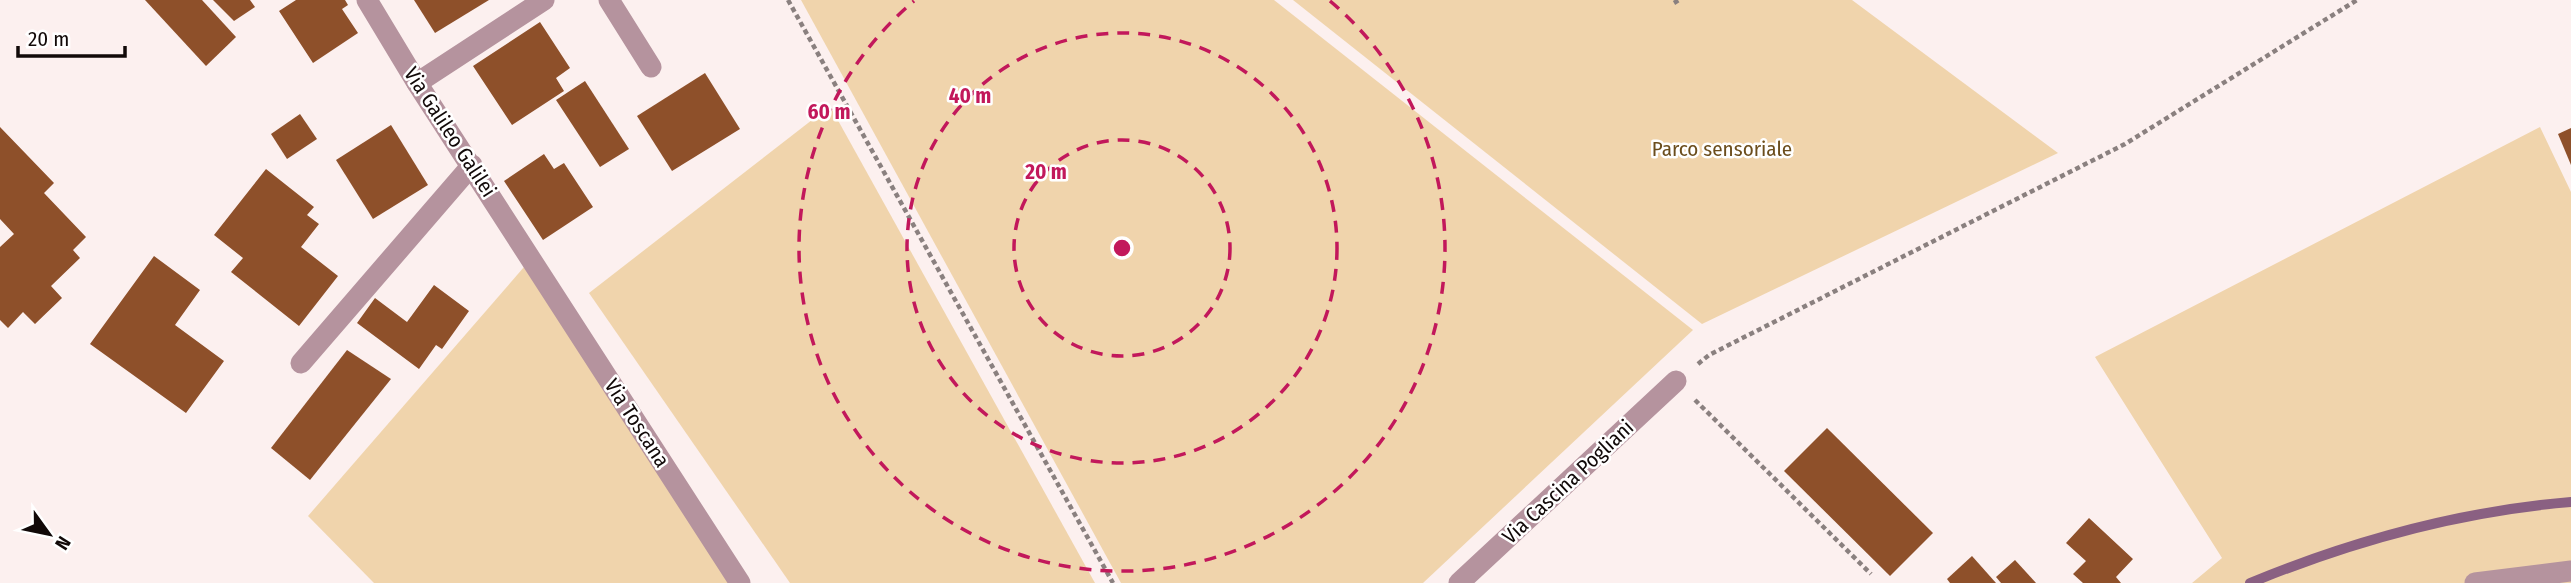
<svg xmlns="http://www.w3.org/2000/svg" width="2571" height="583" viewBox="0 0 2571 583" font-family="'Fira Sans Condensed',sans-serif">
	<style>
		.green { fill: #f0d4ac }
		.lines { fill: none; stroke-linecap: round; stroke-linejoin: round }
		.stream { stroke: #8a6082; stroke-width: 10 }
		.building { fill: #8e502a }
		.path { stroke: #8a807f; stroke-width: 4.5; stroke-dasharray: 5 3.5; stroke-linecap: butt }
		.minor { stroke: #b5939e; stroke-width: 21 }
		.ring { fill: none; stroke: #c2185b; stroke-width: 3.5; stroke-dasharray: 12 9 }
		.labels { text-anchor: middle; stroke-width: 5; stroke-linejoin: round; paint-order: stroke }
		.street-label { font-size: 21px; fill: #110908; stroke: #fff }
		.park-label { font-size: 21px; fill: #6b4d1c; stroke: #fff }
		.centre { fill: #c2185b; stroke: #fff; stroke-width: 3.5 }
		.ring-label { font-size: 21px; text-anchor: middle; font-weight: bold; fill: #c2185b; stroke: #fff; stroke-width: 5; stroke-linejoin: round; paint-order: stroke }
	</style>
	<rect width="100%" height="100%" fill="#fcf0ef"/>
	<g class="green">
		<path d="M801,0H1274L1693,330L1423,583H1121Z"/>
		<path d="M1293,0H1852L2058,153L1702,324Z"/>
		<path d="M830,106L1095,583H790L589,293Z"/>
		<path d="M2540,127L2571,192V583H2192L2222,558L2095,357Z"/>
		<path d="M524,267L730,583H374L308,516Z"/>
	</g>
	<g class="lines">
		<path class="stream" d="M2250,583C2352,541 2461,511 2571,502"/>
	</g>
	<g class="building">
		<path d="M145,0H202L236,37L206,66Z"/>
		<path d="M213,0H250L255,7L234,21Z"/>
		<path d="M296,0H345L348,5L342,9L358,33L313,63L279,11Z"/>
		<path d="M414,0H489L435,33Z"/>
		<path d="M540,22L570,68L556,78L564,91L512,125L473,66Z"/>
		<path d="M705,73L740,129L672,171L637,116Z"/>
		<path d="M585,81L629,149L600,167L556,100Z"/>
		<path d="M300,114L317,139L287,159L271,134Z"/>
		<path d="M391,125L428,185L373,219L336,160Z"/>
		<path d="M0,127L54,183L44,193L86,237L73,250L80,258L51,286L62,298L35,324L23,312L8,328L0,320V247L14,234L0,219Z"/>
		<path d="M2571,128V165L2558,134Z"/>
		<path d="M544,154L554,169L564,163L593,207L543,240L504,181Z"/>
		<path d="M266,169L314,207L307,215L319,224L301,247L338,276L299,326L231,272L243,258L214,235Z"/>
		<path d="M154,256L200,290L175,325L224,361L186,413L90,344Z"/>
		<path d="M434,285L469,311L442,349L436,345L419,369L357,323L375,298L407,322Z"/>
		<path d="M347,350L391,379L310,480L271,448Z"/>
		<path d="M1827,428L1933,533L1890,576L1784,471Z"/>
		<path d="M2089,518L2133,559L2116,577L2121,583H2083L2073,574L2086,561L2066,543Z"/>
		<path d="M1972,556L1996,583H1950L1947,579Z"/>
		<path d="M2015,560L2036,583H2001L1996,577Z"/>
	</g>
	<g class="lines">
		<g class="path">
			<path d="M788,0L1113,583"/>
			<path d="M1674,3L1679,0"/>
			<path d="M1698,364L1709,355L2125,144L2357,0"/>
			<path d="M1695,400L1871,574"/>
		</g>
		<g class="minor">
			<path d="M367,0L417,83L740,583"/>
			<path d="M609,0L651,67"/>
			<path d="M417,83L544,0"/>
			<path d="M301,363L472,165"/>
			<path d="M1459,583L1676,381"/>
			<path d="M2475,583L2571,571"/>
		</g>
	</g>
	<g class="ring">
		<circle cx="1122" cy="248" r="108"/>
		<circle cx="1122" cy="248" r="215"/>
		<path d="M1330 1A323 323 0 1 1 914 1"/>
	</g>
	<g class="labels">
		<g class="street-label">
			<text transform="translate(450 132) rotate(57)" y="7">Via Galileo Galilei</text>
			<text transform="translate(637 423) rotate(57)" y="7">Via Toscana</text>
			<text transform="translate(1568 482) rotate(-43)" y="7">Via Cascina Pogliani</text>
		</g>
		<g class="park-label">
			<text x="1722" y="156">Parco sensoriale</text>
		</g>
	</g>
	<circle cx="1122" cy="248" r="10" class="centre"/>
	<g class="ring-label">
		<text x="970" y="103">40 m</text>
		<text x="829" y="119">60 m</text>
		<text x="1046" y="179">20 m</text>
	</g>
	<g transform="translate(49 534) rotate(123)" stroke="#ffffff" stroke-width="5" paint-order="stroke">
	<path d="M0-5L12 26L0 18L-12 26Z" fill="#110908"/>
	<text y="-10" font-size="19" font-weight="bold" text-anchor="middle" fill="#110908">N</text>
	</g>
	<path d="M18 46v10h107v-10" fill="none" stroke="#110908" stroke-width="3.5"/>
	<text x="28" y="46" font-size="21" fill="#110908" stroke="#ffffff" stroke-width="5" paint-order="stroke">20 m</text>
</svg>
